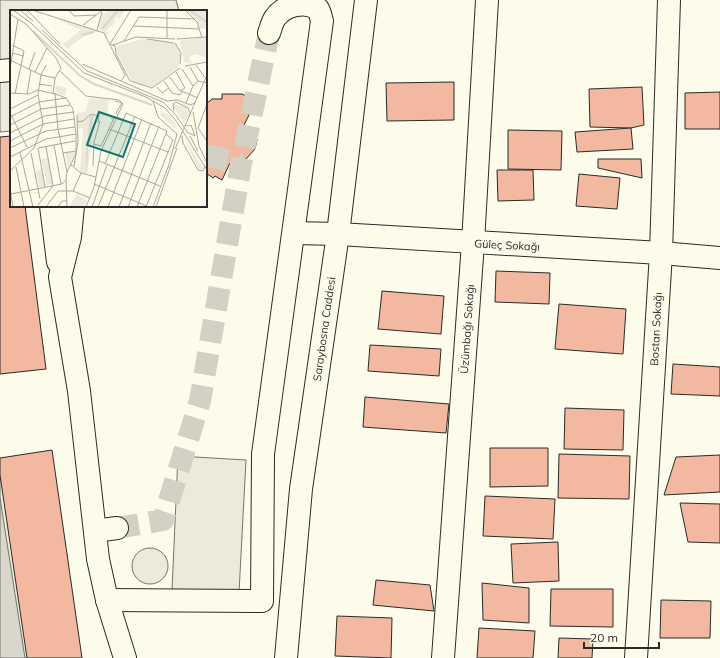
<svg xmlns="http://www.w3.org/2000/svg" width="720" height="658" viewBox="0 0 720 658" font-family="Mulish,sans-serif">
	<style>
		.green { fill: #ecebdb; stroke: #74746e }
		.water { fill: #d8d7c9; stroke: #74746e }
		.building { fill: #f2b8a0; stroke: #2b2b2b }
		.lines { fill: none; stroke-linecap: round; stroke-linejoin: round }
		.street-tunnel { stroke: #d3d1c4; stroke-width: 22; stroke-dasharray: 22 11; stroke-linecap: butt }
		.street-casing { stroke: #2b2b2b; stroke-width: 24 }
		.street { stroke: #fdfbea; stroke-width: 22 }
		.labels { text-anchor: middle; stroke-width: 3; stroke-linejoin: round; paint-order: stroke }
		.street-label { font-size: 11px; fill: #2b2b2b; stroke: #fdfbea }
		.inset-river { fill: none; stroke: #d8d7c9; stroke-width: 2 }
		.inset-road { fill: none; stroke: #a9a89e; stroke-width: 1 }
		.view { fill: #0f766e; fill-opacity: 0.15; stroke: #0f766e; stroke-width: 2 }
		.inset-edge { fill: none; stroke: #2b2b2b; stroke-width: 2 }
	</style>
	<rect width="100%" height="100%" fill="#fdfbea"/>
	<g class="green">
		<path d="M0,0H176L179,11H11V131L0,132Z"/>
		<path d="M178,456L246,460L239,593L172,590Z"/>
		<path d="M0,465L31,658H0Z"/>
		<circle cx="150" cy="566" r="18"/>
	</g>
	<path class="water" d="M0,498L25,658H0Z"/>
	<g class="building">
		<path d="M454,82V120L387,121L386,83Z"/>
		<path d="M642,87L644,125L631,128L590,127L589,89Z"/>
		<path d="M720,92V129H685V93Z"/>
		<path d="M222,94H242L250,98L246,105L252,109L243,127L255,133L257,140L255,149L246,159L236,165L230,163L222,180L215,176L213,178L206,173V104L212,99H222Z"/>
		<path d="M631,128L633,149L577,152L575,132Z"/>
		<path d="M508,130L562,131L561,170L508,169Z"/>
		<path d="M11,136V206H25L46,369L0,374V137Z"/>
		<path d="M598,159H641L642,178L598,168Z"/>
		<path d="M497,170H533L534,200L498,201Z"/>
		<path d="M579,174L620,178L617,209L576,206Z"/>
		<path d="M496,271L550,273L549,304L495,302Z"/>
		<path d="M382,291L444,296L441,334L378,329Z"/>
		<path d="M559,304L626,309L623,354L555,349Z"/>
		<path d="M370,345L441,349L439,376L368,371Z"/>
		<path d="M673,364L720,367V396L671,394Z"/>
		<path d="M365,397L449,404L446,433L363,427Z"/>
		<path d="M565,408L624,410L623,450L564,449Z"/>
		<path d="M490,448H548V486L490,487Z"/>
		<path d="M52,450L82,658H27L0,475V458Z"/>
		<path d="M559,454L630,456L629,499L558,498Z"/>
		<path d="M720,455V492L664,495L676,457Z"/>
		<path d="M485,496L555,499L553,539L483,536Z"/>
		<path d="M680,503L720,504V543L688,542Z"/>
		<path d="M558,542L559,581L513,583L511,544Z"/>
		<path d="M376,580L430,585L434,611L373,605Z"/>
		<path d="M482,583L529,588V623L483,620Z"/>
		<path d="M551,589H613V627L550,626Z"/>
		<path d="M661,600L711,601L710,638H660Z"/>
		<path d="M337,616L392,618L391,658L335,656Z"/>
		<path d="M479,628L535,631L533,658H477Z"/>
		<path d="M559,638L593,639L592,658H558Z"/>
	</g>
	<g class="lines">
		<g class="street-tunnel">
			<path d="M206,155L241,164"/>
			<path d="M117,528L163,520L200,401L241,164L269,33"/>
		</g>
		<g class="street-casing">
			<g id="street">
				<path d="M0,71L11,70"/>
				<path d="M51,206L58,262"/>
				<path d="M73,206L70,237L60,277L79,391L98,559L107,600L125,658"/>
				<path d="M294,233L338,234L661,253L720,258"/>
				<path d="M95,531L117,528"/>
				<path d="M107,600L262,601L263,454L322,21C321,18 320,12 318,9C305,0 284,5 275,18C272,22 271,28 269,33"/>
				<path d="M286,658L301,489L338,234L366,0"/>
				<path d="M443,658L473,243L487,0"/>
				<path d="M636,658L661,253L669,0"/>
			</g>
		</g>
		<use href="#street" class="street"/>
	</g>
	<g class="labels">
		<g class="street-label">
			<text transform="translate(507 245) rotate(3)" y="4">Güleç Sokağı</text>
			<text transform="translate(324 329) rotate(-82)" y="4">Saraybosna Caddesi</text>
			<text transform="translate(467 329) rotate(-86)" y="4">Üzümbağı Sokağı</text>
			<text transform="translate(656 329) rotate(-87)" y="4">Bostan Sokağı</text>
		</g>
	</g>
	<g transform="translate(10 10)">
		<rect width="197" height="197" fill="#fdfbea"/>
		<path d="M98,0H115L109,9L106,6L103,17L101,16L95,22L101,21L97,26L88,18L93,2L96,4ZM176,0L196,1L197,18L190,19L187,10ZM47,9L64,13L89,21L73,27L57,39L53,34L71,20ZM197,28V48L185,44L179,47L183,54L174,52L170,32L172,30ZM133,29L160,32L166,35L171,43L168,58L142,77L123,72L106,41L108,36ZM46,75L57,79L55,86L45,82ZM79,88L99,89L97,107L90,105L89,109L84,108L77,165L70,162L73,118H68L67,103L76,101ZM164,94L176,97L179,104L174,113L164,98ZM151,101L160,106L169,121L150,105ZM173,127L193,158V159H189ZM65,141V145L58,158L55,143ZM38,148L43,174L37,175L31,149ZM32,160L35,176L29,177L26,161ZM67,184L77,191L74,197H59Z" fill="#ecebdb"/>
		<path d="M80,105L84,106L78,137L77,164L76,144Z" fill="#d8d7c9"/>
		<path class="inset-river" d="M179,0L197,12M92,19L108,0M23,21L69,65L84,74L142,95M71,25L84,22"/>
		<path class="inset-road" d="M3,0L21,13L74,63L136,87L155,98L167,112L197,160M10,0L23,11M17,0L50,34M22,0L41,6M59,0L64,6L86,5M157,0V28M175,0L187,12L192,28M0,4L16,14L46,48L51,58L45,68L43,83L56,88L63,99L66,124M41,6L94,23L115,65L111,71M73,15L93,0M123,16L189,19M32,20L77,61L153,92L166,105L177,122L185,126L181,115L176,116M87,20L92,2M137,29L164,33M167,29L197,27M114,31L129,7L185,9M165,33L171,43L170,54M100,34L105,36L106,44L120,71M100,34L121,0M2,35L14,41L5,84M103,35L126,27L165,29M2,43L14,46M0,50L31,65L28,84L33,114L24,138L0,161M72,54L157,91L167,90L181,95L186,92M36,55L31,65L45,68M186,55L196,69M175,56L197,52M180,57L188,71M0,59L8,9M19,59L25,42M172,59L183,76M49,60L76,86L109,90L113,94L91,141L84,177L76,197M25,62L37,38M166,62L175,78L170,81M160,67L169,80L188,88M120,71L142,78L170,58M154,71L162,83L170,85L172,82M29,74L42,76M147,77L152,83L159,78M0,83L19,84L28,80M17,84L21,60M105,91L112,93L106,103L108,105M143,91L148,107L167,124L158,158M176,93L183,76L188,71L197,73M197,94L188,118L197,131M0,99L28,85M164,101L163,94L166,92L178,98L181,105M183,102L189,136L197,153M0,103L17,137M0,107L29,92L56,88M67,112L73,111L81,104L89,106L88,113M0,115L31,99L60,95M99,119L158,142M0,123L34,106L63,102M172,126L173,133L188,160L193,161L195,156M180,126L188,141M0,131L33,114L64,109M84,134L91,136L104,108H101M44,135L51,174M0,138L36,121L65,117M165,139L197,65M10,142L23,197M21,143L30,189M53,143L66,141M0,147L36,129L66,124V144L57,162M65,151L64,156L68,132L67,105M89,151L150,176M95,154L116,103L157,121L127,197M61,155L71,163L63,181M83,156L84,132L90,111M6,157L14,197M71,163L86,167M56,170L57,197M84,174L139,197M35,177L28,138L65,131M0,179L3,197M1,184L52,174L56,170L57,162L48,119L45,84L28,80M28,195L43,176L36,137M36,197L48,181H63L80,188M48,197L52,191H57M82,197L97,155M88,197L125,106M98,197L132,109M109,197L141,113M118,197L149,116M136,197L163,130L156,124M143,197L158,157M146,197L167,138"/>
		<path class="view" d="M89,102L125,114L113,147L77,135Z"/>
		<rect width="197" height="197" class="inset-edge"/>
	</g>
	<path d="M584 642v6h75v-6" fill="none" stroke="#2b2b2b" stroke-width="2"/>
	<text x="590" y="642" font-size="12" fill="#2b2b2b" stroke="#fdfbea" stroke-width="3" paint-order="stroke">20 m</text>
</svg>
